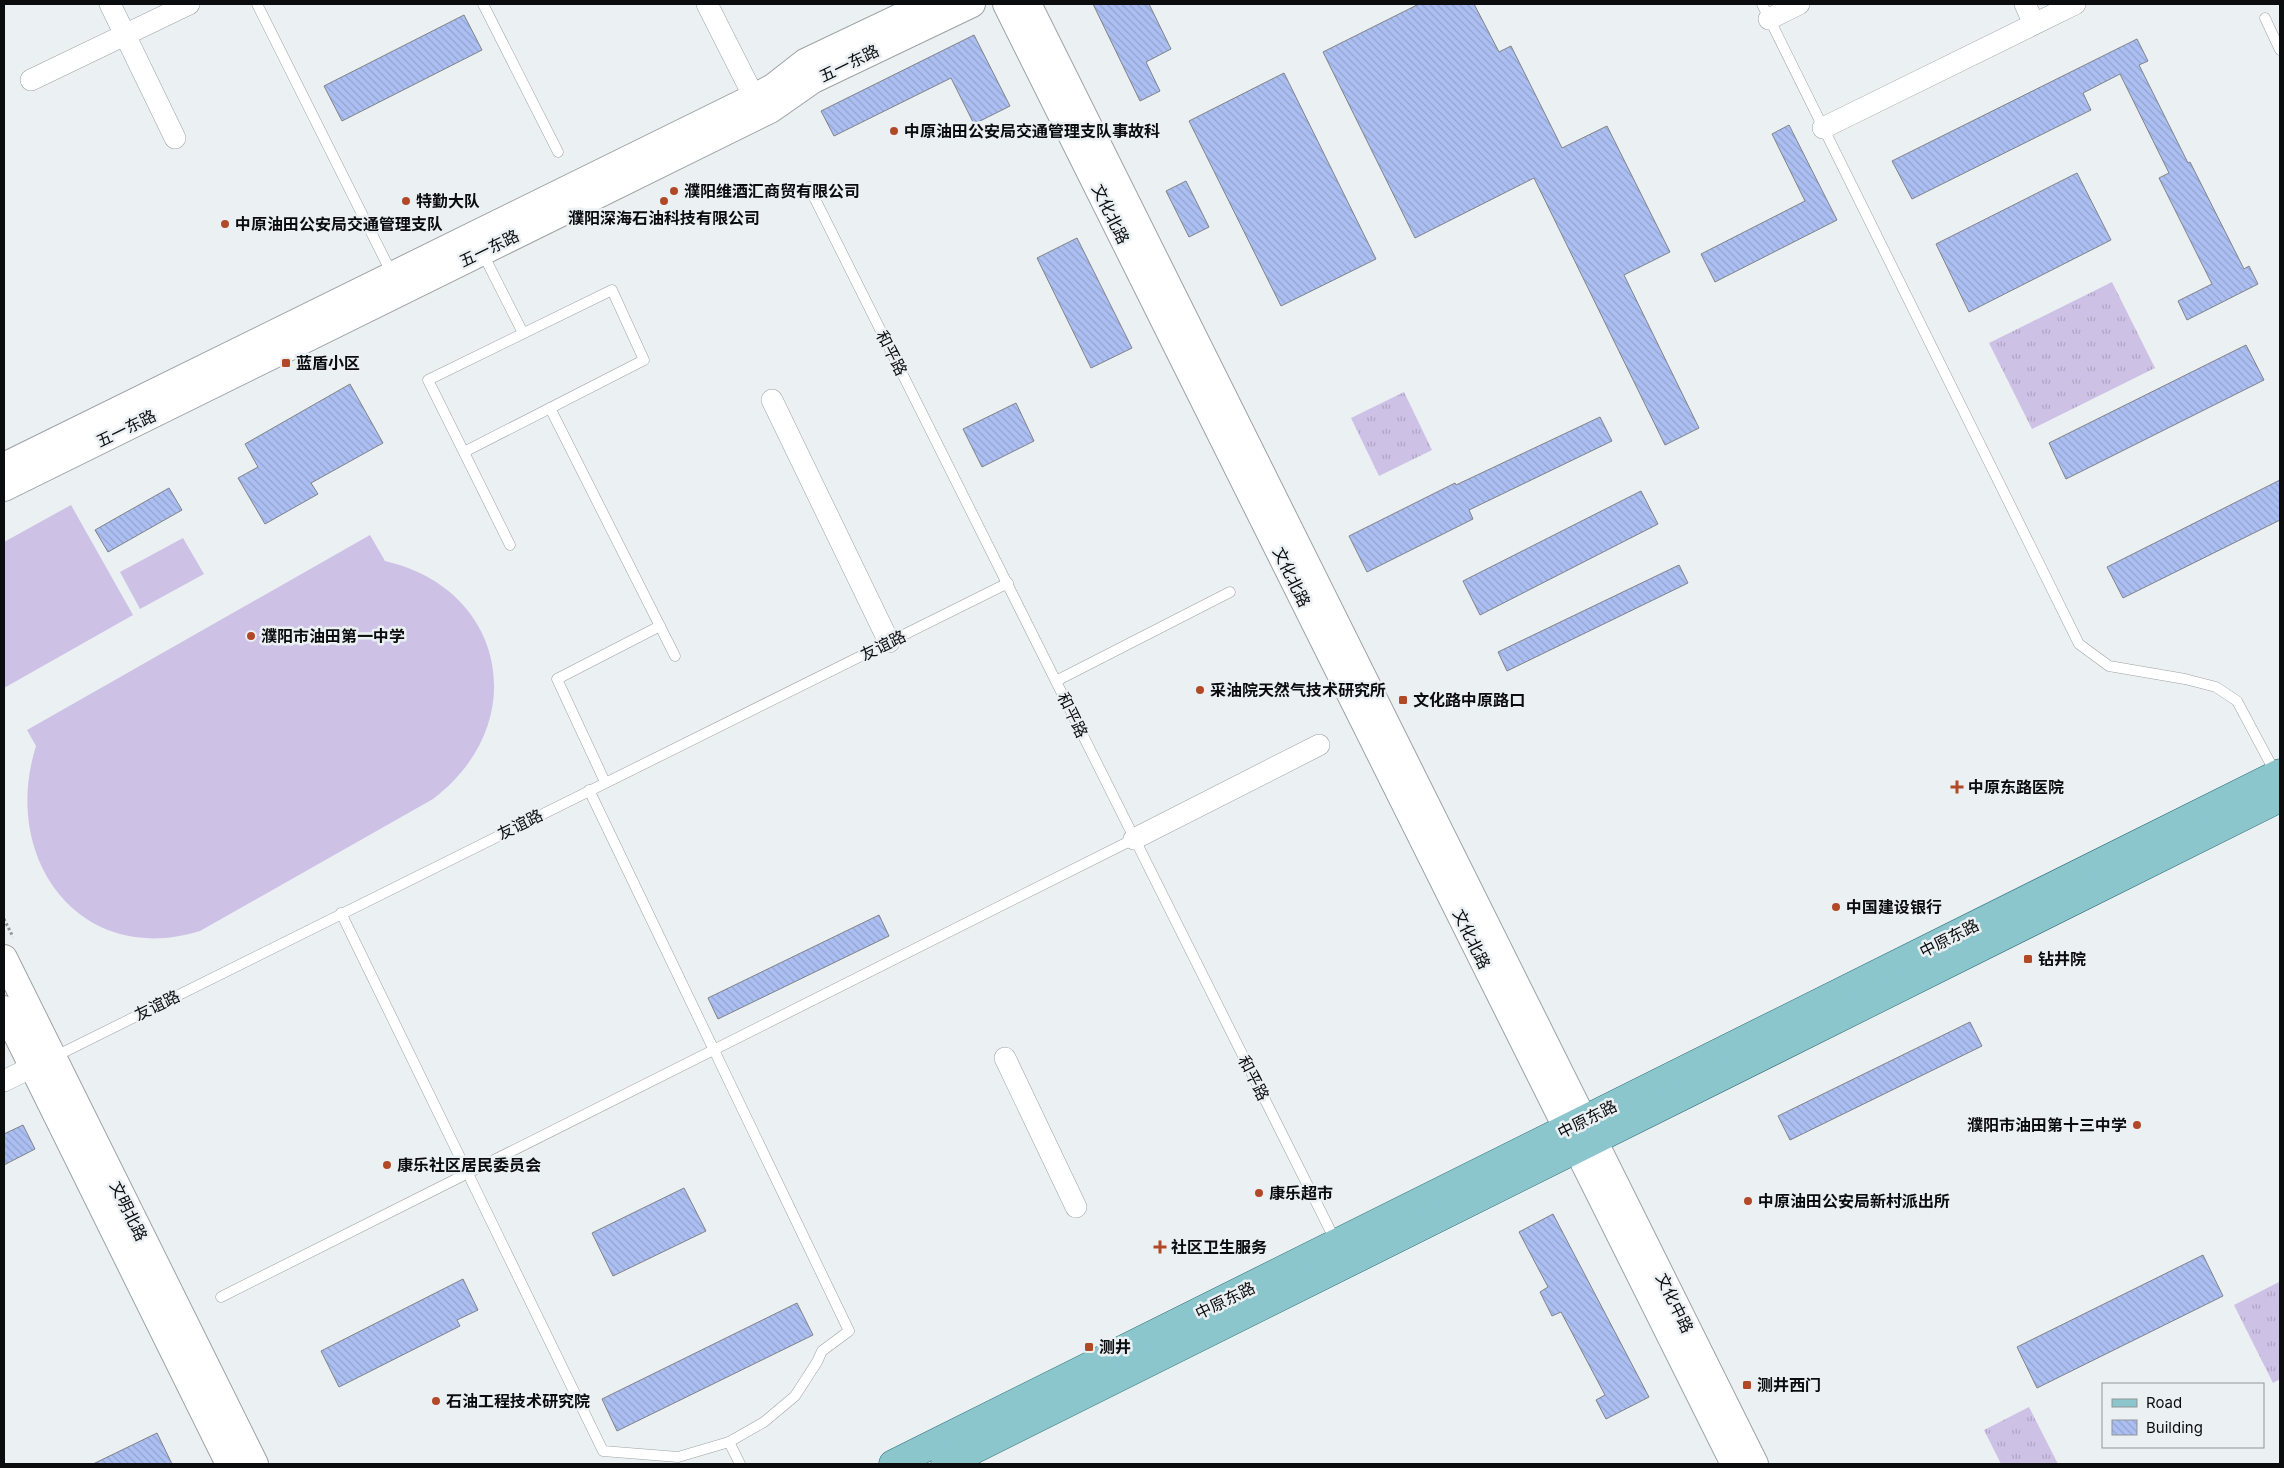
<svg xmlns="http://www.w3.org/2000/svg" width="2284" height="1468" viewBox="0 0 2284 1468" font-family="Inter,'Noto Sans SC',sans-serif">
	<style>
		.grass { fill: url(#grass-tufts) }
		.garden { fill: #cec1e6 }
		.building { fill: url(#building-back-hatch); stroke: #808286 }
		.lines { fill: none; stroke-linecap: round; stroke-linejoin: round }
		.service-casing { stroke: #9da2a5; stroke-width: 11 }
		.minor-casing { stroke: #9da2a5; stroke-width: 22 }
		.tertiary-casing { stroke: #9da2a5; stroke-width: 28 }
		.primary-casing { stroke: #2c6c74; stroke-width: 29 }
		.path { stroke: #919597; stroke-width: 3; stroke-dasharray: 2.5 2.5; stroke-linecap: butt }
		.service { stroke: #fff; stroke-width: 10 }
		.minor { stroke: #fff; stroke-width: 21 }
		.tertiary { stroke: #fff; stroke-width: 26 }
		.primary { stroke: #8bc6cd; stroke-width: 28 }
		.poi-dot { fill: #b14927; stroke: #ebf0f3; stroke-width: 2 }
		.labels { text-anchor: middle; stroke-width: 5; stroke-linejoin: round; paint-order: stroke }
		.street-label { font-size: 16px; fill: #0a0c0d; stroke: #ebf0f3 }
		.poi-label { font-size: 16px; font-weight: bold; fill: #0a0c0d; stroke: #ebf0f3; text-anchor: start }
	</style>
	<defs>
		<pattern id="grass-tufts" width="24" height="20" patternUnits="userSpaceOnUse" patternTransform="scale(1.25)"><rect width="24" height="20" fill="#cec1e6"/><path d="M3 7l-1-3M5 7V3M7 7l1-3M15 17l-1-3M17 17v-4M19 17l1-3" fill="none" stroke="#b0a5c4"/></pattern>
		<pattern id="building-back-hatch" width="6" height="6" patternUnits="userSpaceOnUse" patternTransform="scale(1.25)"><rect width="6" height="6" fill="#acbff3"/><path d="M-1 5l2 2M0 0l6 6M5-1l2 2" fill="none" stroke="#93a3cf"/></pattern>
	</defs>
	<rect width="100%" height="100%" fill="#ebf0f3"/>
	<g class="grass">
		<path d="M2112,282L2155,368L2032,429L1989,343Z"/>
		<path d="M1404,392L1432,450L1379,476L1351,418Z"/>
		<path d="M2279,1282L2280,1379L2273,1383L2234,1305Z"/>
		<path d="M2029,1407L2058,1464H2001L1984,1430Z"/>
	</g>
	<g class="garden">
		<path d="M71,505L133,615L4,688V542Z"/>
		<path d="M370,535L385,561C507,589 532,724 433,799L200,931C81,968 0,860 36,746L27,730Z"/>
		<path d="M183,538L204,574L140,609L120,572Z"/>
	</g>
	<g class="building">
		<path d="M1093,4H1149L1171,49L1146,62L1160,91L1140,101Z"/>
		<path d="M1419,4H1474L1499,52L1511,46L1562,148L1607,126L1670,252L1624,275L1699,428L1665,445L1534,178L1415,238L1323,52Z"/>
		<path d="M464,15L482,50L342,121L324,86Z"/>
		<path d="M974,35L1010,106L974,124L951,78L834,136L821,111Z"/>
		<path d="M2137,39L2148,61L2139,65L2188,163L2190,162L2244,269L2249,266L2258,284L2187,320L2178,301L2212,284L2159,178L2169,173L2120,74L2083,93L2091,110L1912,199L1892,161Z"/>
		<path d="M1284,73L1376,259L1281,306L1189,121Z"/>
		<path d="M1789,125L1837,220L1715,282L1701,254L1805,201L1772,134Z"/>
		<path d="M2077,173L2111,240L1969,312L1936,244Z"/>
		<path d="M1186,181L1209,227L1189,237L1166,191Z"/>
		<path d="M1077,238L1132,348L1091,368L1037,258Z"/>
		<path d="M2246,345L2264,380L2066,479L2049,443Z"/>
		<path d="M350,384L383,443L311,483L318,494L265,524L238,478L258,467L245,444Z"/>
		<path d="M1016,403L1034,441L982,467L963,429Z"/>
		<path d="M1600,417L1612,441L1469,510L1473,519L1367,572L1349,536L1455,483L1456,485Z"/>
		<path d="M2280,480V520L2123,598L2107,567Z"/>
		<path d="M169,488L182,510L108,552L95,530Z"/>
		<path d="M1641,491L1658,524L1480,615L1463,581Z"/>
		<path d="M1679,565L1688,583L1507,671L1498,652Z"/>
		<path d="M879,915L889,936L718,1019L708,998Z"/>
		<path d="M1970,1022L1982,1046L1790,1140L1778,1116Z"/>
		<path d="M23,1125L35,1149L4,1165V1134Z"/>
		<path d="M684,1188L706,1231L613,1276L592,1233Z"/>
		<path d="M1553,1214L1649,1397L1606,1419L1596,1400L1605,1395L1561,1312L1552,1316L1540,1292L1548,1287L1519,1232Z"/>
		<path d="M2203,1255L2223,1296L2037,1388L2017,1347Z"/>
		<path d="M463,1279L478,1310L457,1320L460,1326L339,1387L321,1351Z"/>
		<path d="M797,1303L813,1335L617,1431L602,1399Z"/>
		<path d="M157,1433L172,1464H93Z"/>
	</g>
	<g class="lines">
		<g class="service-casing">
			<g id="service">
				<path d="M257,4L393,276"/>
				<path d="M483,4L558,152"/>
				<path d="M1762,4L2079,644L2109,666L2185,679L2216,687L2237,701L2276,774"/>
				<path d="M2265,18L2280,50"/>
				<path d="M809,187L1336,1242"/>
				<path d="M482,252L523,333"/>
				<path d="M550,408L675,656"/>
				<path d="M464,452L644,360L612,290L428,380L510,545"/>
				<path d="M1056,681L1230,592"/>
				<path d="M605,782L557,679L660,626"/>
				<path d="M341,913L603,1451L678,1457L729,1442L764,1422L795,1396L817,1362L822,1351L849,1331L589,790"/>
				<path d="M54,1057L1008,583"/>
				<path d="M221,1297L1134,839"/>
				<path d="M729,1442L740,1464"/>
			</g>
		</g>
		<g class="minor-casing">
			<g id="minor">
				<path d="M110,4L175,138"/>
				<path d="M707,4L754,97"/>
				<path d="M2025,4L2034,24"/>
				<path d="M1769,19L1799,4"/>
				<path d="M31,80L189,4"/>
				<path d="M1823,128L2075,4"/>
				<path d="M772,400L889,642"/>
				<path d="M1134,839L1319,745"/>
				<path d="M1005,1058L1076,1207"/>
				<path d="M4,1081L32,1067"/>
			</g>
		</g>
		<g class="tertiary-casing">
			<g id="tertiary">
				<path d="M1006,4L1734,1464"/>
				<path d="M1028,4L1755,1464"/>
				<path d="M4,466L754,97L773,87L805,62L927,4"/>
				<path d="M4,488L770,110L813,80L972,4"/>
				<path d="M4,958L255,1464"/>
				<path d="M4,1009L229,1464"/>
			</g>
		</g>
		<g class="primary-casing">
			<g id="primary">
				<path d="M893,1464L2280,773"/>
				<path d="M945,1464L2280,798"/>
			</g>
		</g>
		<path class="path" d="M4,919L13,937"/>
		<use href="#service" class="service"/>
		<use href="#minor" class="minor"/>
		<use href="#tertiary" class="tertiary"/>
		<use href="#primary" class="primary"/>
	</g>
	<g class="poi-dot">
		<circle cx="894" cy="131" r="5"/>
		<circle cx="674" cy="191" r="5"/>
		<circle cx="406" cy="201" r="5"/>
		<circle cx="664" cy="201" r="5"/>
		<circle cx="225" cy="224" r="5"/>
		<rect x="281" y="358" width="10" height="10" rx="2.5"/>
		<circle cx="251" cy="636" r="5"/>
		<circle cx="1200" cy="690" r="5"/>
		<rect x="1398" y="695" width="10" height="10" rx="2.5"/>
		<path d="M1954.5 779.5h5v5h5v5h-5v5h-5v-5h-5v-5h5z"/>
		<circle cx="1836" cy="907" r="5"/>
		<rect x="2023" y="954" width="10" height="10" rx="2.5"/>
		<circle cx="2137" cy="1125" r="5"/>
		<circle cx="387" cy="1165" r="5"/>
		<circle cx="1259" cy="1193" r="5"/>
		<circle cx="1748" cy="1201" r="5"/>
		<path d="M1157.5 1239.5h5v5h5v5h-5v5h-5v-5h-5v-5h5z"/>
		<rect x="1084" y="1342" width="10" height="10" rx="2.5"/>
		<rect x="1742" y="1380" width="10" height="10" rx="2.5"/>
		<circle cx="436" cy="1401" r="5"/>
	</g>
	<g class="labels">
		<g class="street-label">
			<text transform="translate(849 63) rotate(-26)" y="6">五一东路</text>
			<text transform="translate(1111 214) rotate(64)" y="6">文化北路</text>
			<text transform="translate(489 248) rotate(-26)" y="6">五一东路</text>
			<text transform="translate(892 353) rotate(63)" y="6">和平路</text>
			<text transform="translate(126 428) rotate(-26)" y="6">五一东路</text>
			<text transform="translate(1292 577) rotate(64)" y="6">文化北路</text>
			<text transform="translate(883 645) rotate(-26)" y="6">友谊路</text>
			<text transform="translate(1073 715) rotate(64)" y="6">和平路</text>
			<text transform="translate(520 824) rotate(-26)" y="6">友谊路</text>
			<text transform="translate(1949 938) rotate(-27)" y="6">中原东路</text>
			<text transform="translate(1472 939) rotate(64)" y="6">文化北路</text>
			<text transform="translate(157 1005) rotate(-26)" y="6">友谊路</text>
			<text transform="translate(1254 1078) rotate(63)" y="6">和平路</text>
			<text transform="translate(1587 1119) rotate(-27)" y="6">中原东路</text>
			<text transform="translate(129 1211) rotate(64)" y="6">文明北路</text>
			<text transform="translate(1225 1300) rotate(-26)" y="6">中原东路</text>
			<text transform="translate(1675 1303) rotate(64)" y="6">文化中路</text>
		</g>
		<g class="poi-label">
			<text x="904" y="137">中原油田公安局交通管理支队事故科</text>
			<text x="684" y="197">濮阳维酒汇商贸有限公司</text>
			<text x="416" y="207">特勤大队</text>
			<text x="664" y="224" text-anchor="middle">濮阳深海石油科技有限公司</text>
			<text x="235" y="230">中原油田公安局交通管理支队</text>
			<text x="296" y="369">蓝盾小区</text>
			<text x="261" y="642">濮阳市油田第一中学</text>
			<text x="1210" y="696">采油院天然气技术研究所</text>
			<text x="1413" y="706">文化路中原路口</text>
			<text x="1968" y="793">中原东路医院</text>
			<text x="1846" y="913">中国建设银行</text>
			<text x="2038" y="965">钻井院</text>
			<text x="2127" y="1131" text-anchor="end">濮阳市油田第十三中学</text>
			<text x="397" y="1171">康乐社区居民委员会</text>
			<text x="1269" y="1199">康乐超市</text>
			<text x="1758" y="1207">中原油田公安局新村派出所</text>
			<text x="1171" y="1253">社区卫生服务</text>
			<text x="1099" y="1353">测井</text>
			<text x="1757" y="1391">测井西门</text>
			<text x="446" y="1407">石油工程技术研究院</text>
		</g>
	</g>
	<rect width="2284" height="1468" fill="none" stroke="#0a0c0d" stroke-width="10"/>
	<rect x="2102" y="1383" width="162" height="65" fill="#ebf0f3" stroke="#919597"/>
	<rect x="2112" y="1399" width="25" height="8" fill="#8bc6cd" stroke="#919597"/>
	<text x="2146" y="1408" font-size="15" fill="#0a0c0d">Road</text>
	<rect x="2112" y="1420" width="25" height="15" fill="url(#building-back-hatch)" stroke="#919597"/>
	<text x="2146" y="1433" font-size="15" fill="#0a0c0d">Building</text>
</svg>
